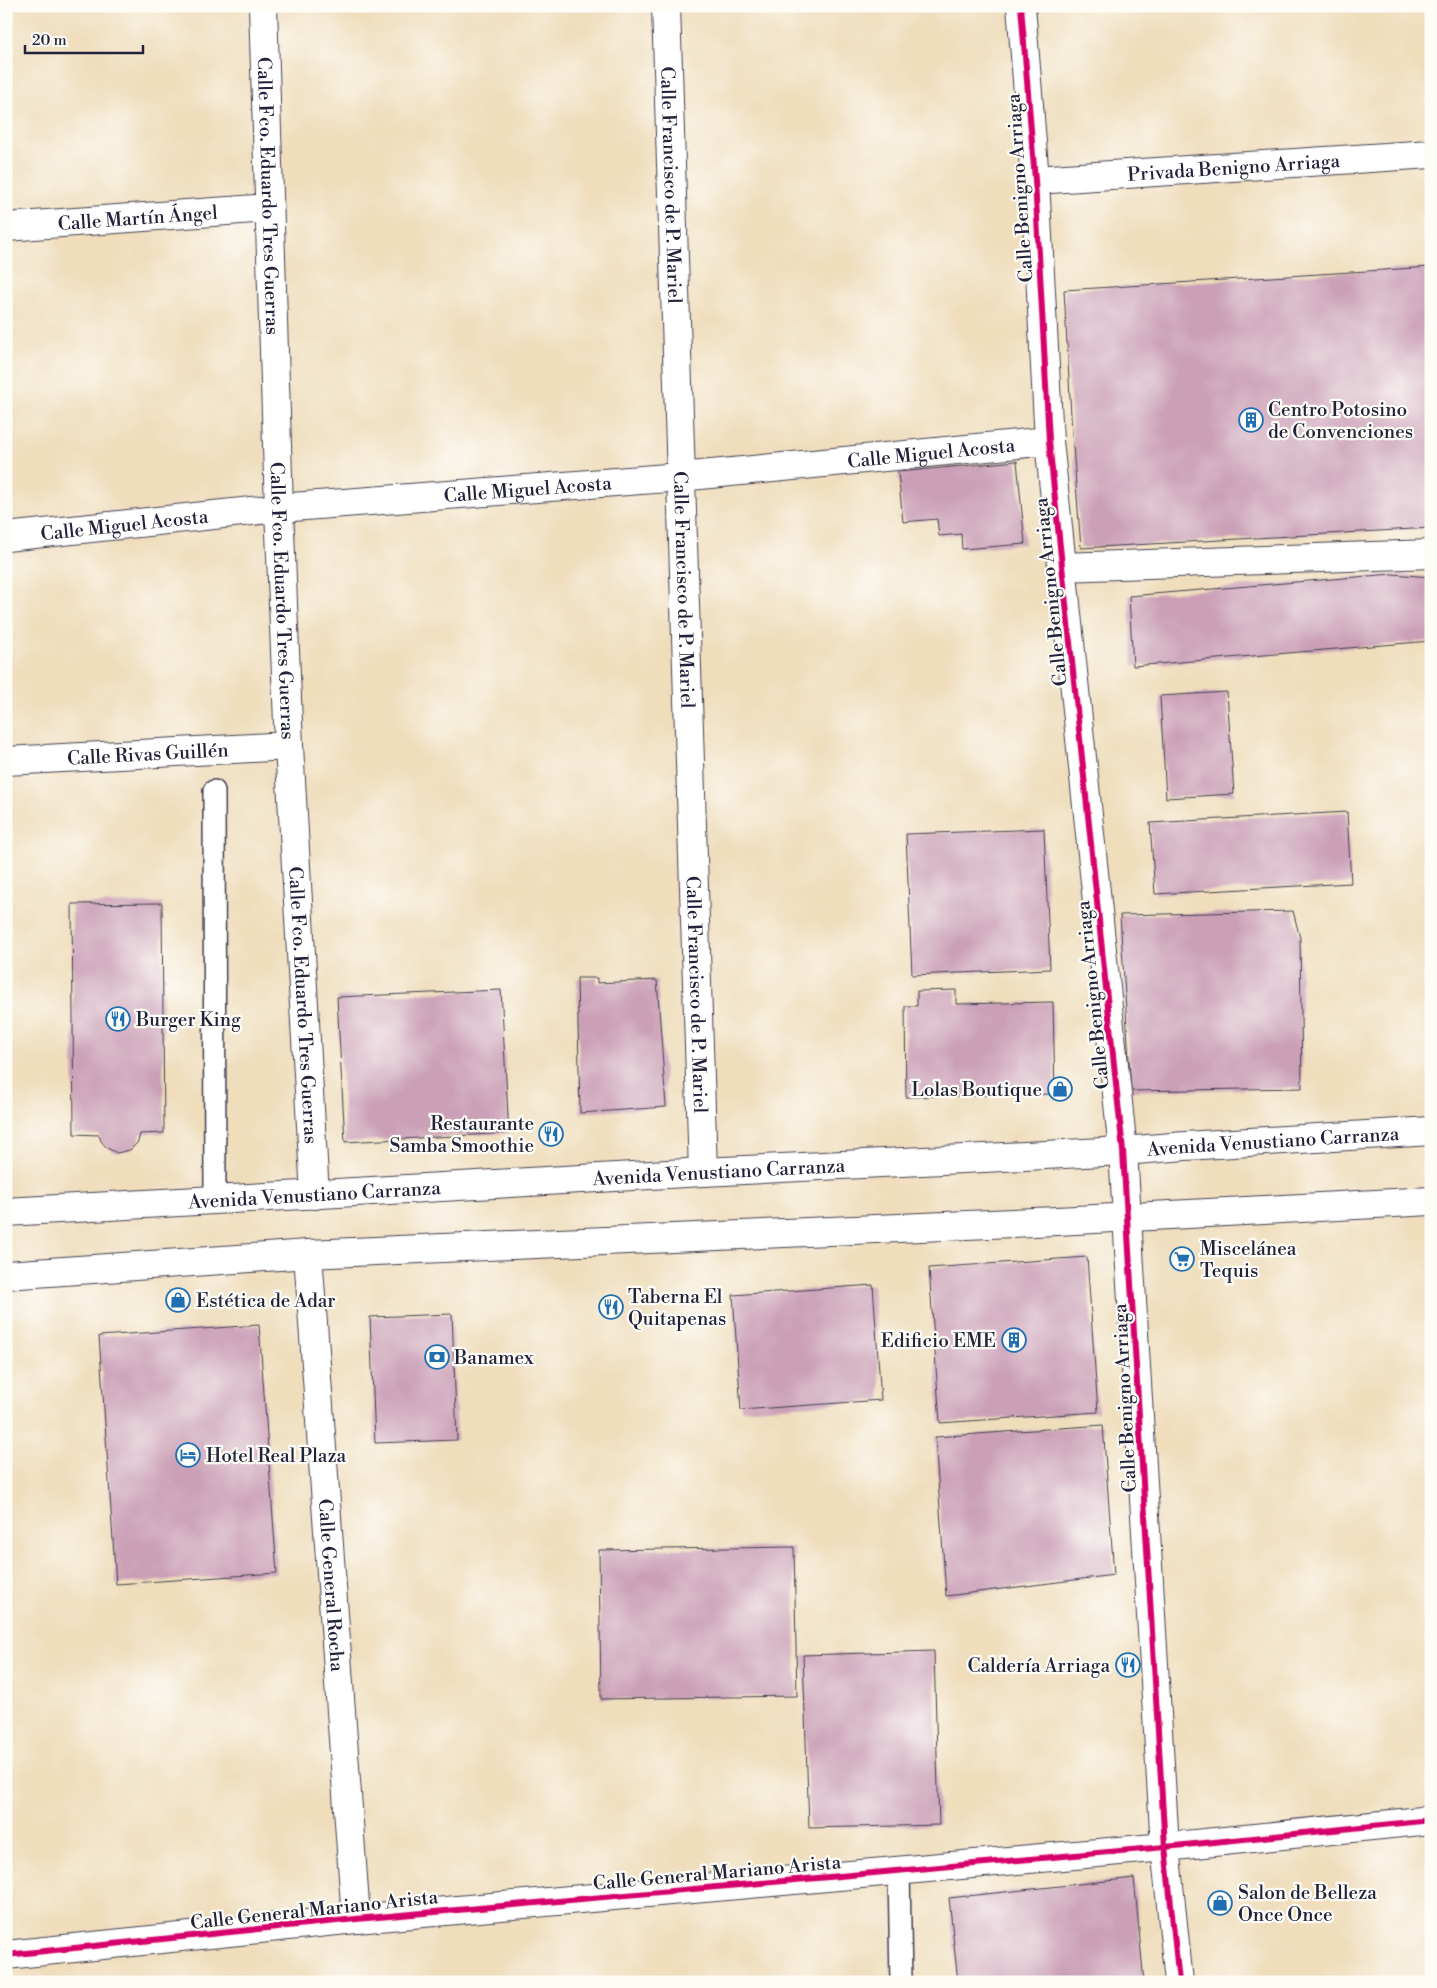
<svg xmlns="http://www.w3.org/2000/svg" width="1437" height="1988" viewBox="0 0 1437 1988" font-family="'Libre Bodoni',serif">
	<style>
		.building { fill: #cba0b7 }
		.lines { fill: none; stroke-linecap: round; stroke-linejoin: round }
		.service-casing { stroke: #413e4e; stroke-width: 24 }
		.minor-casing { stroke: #413e4e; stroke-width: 30 }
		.primary-casing { stroke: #413e4e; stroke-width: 30 }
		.service { stroke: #fff; stroke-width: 21 }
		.minor { stroke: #fff; stroke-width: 28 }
		.primary { stroke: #fff; stroke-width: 28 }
		.cycleway-casing { stroke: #fdfcf7; stroke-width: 9 }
		.cycleway { stroke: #d6006c; stroke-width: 6 }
		.labels { text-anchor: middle; stroke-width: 4.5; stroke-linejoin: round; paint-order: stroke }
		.street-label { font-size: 19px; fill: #22223b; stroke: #fdfcf7 }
		.poi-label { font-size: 19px; fill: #22223b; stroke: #fdfcf7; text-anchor: start }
	</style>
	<rect width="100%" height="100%" fill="#fdfcf7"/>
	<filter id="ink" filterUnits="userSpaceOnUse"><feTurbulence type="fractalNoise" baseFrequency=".02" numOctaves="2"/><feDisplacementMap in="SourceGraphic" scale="10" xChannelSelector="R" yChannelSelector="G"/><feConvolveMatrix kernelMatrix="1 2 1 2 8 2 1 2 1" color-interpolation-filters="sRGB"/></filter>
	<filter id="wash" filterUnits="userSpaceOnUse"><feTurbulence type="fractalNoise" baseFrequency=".0096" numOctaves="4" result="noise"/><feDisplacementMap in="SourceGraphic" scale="20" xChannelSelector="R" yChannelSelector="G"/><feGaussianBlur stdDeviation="1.12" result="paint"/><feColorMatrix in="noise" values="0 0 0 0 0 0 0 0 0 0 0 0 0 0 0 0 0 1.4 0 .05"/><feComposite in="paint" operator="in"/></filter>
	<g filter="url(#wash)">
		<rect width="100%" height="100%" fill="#efddbc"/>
		<g id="blocks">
			<g class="building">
				<path d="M1431,267V528L1081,548L1072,433L1064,290Z"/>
				<path d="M1017,461L1025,544L962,549L961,534L939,536L937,519L903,522L898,472Z"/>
				<path d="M1392,574L1431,577V641L1133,666L1129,596Z"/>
				<path d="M1227,692L1234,794L1166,798L1160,696Z"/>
				<path d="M1347,812L1351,883L1155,894L1150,823Z"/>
				<path d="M1044,829L1050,969L912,975L906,834Z"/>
				<path d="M162,903L164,1133L140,1134L138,1142L130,1150L117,1153L107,1148L101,1141L99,1135L74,1134L72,904Z"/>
				<path d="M1293,911L1300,938L1302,1088L1131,1091L1120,915Z"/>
				<path d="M577,978H597V983L657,980L666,1107L580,1113Z"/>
				<path d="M501,990L509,1133L345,1142L337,997Z"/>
				<path d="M956,990V1004L1053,1002L1055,1094L906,1097L905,1006H917V991Z"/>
				<path d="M1087,1257L1098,1412L940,1423L929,1268Z"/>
				<path d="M873,1285L881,1400L741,1410L733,1295Z"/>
				<path d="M452,1314L457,1440L375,1443L370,1317Z"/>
				<path d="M259,1325L277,1573L116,1584L99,1336Z"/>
				<path d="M1103,1425L1114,1575L946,1596L935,1437Z"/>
				<path d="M794,1547L797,1696L601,1699L599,1550Z"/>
				<path d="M934,1651L939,1825L809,1828L803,1655Z"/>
				<path d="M1134,1878L1144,1982H958L949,1898Z"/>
			</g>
		</g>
	</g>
	<g filter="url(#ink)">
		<use href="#blocks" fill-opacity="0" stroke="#413e4e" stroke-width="1"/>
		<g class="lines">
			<g class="service-casing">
				<g id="service">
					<path d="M214,791L215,1201"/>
					<path d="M899,1871L901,1982"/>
				</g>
			</g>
			<g class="minor-casing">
				<g id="minor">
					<path id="s1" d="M263,6L279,508L289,746L315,1195"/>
					<path id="s2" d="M666,6L703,1172"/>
					<path d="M1021,6L1035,180L1049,441L1123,1151L1165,1847L1179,1982"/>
					<path id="s3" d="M1035,180L1431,154"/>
					<path id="s4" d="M6,227L269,208"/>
					<path id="s5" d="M6,537L279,508L680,477L1049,441"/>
					<path d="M1062,567L1431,554"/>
					<path id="s6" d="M6,761L289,746"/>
					<path id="s7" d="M308,1254L356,1919"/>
					<path d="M6,1955L356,1919L1165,1847L1431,1820"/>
				</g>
			</g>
			<g class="primary-casing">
				<g id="primary">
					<path id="s8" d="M6,1212L703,1172L1123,1151L1185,1146L1431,1131"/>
					<path d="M6,1275L308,1254L1057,1221L1431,1201"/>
				</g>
			</g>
			<use href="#service" class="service"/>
			<use href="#minor" class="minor"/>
			<use href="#primary" class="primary"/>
			<g class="cycleway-casing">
				<g id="cycleway">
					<path d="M1021,6L1035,180L1049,441L1123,1151L1165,1847L1179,1982"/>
					<path d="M6,1955L356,1919L1165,1847L1431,1820"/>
				</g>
			</g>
			<use href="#cycleway" class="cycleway"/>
		</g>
	</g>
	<defs>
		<g id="building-ring" transform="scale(1.25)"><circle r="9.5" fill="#fdfcf7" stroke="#1f6fb2" stroke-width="1.5"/><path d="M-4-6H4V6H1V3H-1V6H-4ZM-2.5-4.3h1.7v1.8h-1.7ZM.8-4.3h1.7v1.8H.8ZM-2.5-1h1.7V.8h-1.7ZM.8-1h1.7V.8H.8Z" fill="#1f6fb2"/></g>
		<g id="restaurant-ring" transform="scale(1.25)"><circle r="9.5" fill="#fdfcf7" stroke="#1f6fb2" stroke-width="1.5"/><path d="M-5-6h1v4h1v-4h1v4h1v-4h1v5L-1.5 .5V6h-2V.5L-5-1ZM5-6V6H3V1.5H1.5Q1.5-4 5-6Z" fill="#1f6fb2"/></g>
		<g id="shop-ring" transform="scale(1.25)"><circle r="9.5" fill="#fdfcf7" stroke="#1f6fb2" stroke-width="1.5"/><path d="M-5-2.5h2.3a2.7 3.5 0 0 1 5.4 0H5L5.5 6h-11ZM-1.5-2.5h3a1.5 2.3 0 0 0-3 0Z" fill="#1f6fb2"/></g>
		<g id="supermarket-ring" transform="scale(1.25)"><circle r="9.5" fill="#fdfcf7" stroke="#1f6fb2" stroke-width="1.5"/><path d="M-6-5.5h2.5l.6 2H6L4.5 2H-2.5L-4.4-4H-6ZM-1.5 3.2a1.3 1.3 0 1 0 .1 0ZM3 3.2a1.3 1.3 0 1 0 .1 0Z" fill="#1f6fb2"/></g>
		<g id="bank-ring" transform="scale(1.25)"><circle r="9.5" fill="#fdfcf7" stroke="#1f6fb2" stroke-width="1.5"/><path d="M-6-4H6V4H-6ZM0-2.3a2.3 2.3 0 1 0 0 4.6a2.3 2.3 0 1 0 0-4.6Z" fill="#1f6fb2"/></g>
		<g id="hotel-ring" transform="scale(1.25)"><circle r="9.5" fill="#fdfcf7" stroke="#1f6fb2" stroke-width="1.5"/><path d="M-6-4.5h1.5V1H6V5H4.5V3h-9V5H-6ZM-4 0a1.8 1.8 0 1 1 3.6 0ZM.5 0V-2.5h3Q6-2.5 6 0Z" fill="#1f6fb2"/></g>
	</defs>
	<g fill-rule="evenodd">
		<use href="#building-ring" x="1251" y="420"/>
		<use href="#restaurant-ring" x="118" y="1019"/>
		<use href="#shop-ring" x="1060" y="1089"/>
		<use href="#restaurant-ring" x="551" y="1134"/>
		<use href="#supermarket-ring" x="1182" y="1259"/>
		<use href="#shop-ring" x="178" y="1300"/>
		<use href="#restaurant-ring" x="611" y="1307"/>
		<use href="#building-ring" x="1014" y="1340"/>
		<use href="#bank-ring" x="437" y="1357"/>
		<use href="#hotel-ring" x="188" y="1455"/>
		<use href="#restaurant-ring" x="1128" y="1665"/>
		<use href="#shop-ring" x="1220" y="1903"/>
	</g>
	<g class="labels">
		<g class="street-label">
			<text dy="7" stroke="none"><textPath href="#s3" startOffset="199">Privada Benigno Arriaga</textPath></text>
			<text dy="7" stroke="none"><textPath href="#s2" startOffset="179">Calle Francisco de P. Mariel</textPath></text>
			<text transform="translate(1019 188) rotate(-94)" y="7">Calle Benigno Arriaga</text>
			<text dy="7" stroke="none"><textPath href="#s1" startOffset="190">Calle Fco. Eduardo Tres Guerras</textPath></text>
			<text dy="7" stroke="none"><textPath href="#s4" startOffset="132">Calle Martín Ángel</textPath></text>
			<text dy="7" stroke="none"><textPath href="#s5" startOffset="929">Calle Miguel Acosta</textPath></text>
			<text dy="7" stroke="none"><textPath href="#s5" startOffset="524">Calle Miguel Acosta</textPath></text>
			<text dy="7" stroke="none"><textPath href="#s5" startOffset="119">Calle Miguel Acosta</textPath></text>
			<text dy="7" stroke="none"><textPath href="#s2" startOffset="584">Calle Francisco de P. Mariel</textPath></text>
			<text transform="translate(1050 592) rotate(-96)" y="7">Calle Benigno Arriaga</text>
			<text dy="7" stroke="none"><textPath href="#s1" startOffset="595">Calle Fco. Eduardo Tres Guerras</textPath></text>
			<text dy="7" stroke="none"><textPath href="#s6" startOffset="142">Calle Rivas Guillén</textPath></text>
			<text dy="7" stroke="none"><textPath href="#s2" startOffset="989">Calle Francisco de P. Mariel</textPath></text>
			<text transform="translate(1092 995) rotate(-96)" y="7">Calle Benigno Arriaga</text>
			<text dy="7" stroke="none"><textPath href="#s1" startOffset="1000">Calle Fco. Eduardo Tres Guerras</textPath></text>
			<text dy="7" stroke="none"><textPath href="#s8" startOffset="1269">Avenida Venustiano Carranza</textPath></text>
			<text dy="7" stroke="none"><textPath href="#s8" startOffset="714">Avenida Venustiano Carranza</textPath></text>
			<text dy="7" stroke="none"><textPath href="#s8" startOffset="309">Avenida Venustiano Carranza</textPath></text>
			<text transform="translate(1124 1398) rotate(-93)" y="7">Calle Benigno Arriaga</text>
			<text dy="7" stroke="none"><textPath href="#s7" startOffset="332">Calle General Rocha</textPath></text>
			<text transform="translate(717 1872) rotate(-5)" y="7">Calle General Mariano Arista</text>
			<text transform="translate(314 1909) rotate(-6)" y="7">Calle General Mariano Arista</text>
		</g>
		<g class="poi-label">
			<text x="1268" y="416">Centro Potosino<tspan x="1268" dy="22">de Convenciones</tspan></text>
			<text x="136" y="1026">Burger King</text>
			<text x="1042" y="1096" text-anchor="end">Lolas Boutique</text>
			<text x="534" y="1130" text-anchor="end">Restaurante<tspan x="534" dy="22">Samba Smoothie</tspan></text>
			<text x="1200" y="1255">Miscelánea<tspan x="1200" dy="22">Tequis</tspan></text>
			<text x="628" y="1303">Taberna El<tspan x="628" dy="22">Quitapenas</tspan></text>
			<text x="196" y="1307">Estética de Adar</text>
			<text x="996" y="1347" text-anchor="end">Edificio EME</text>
			<text x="454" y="1364">Banamex</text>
			<text x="206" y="1462">Hotel Real Plaza</text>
			<text x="1110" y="1672" text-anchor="end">Caldería Arriaga</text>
			<text x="1238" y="1899">Salon de Belleza<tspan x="1238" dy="22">Once Once</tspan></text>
		</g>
	</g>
	<rect width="1437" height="1988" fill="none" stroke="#fdfcf7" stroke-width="25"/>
	<path d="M25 45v8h118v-8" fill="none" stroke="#22223b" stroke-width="2.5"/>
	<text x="32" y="45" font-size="15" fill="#22223b" stroke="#fdfcf7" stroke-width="4" paint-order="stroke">20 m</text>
</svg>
